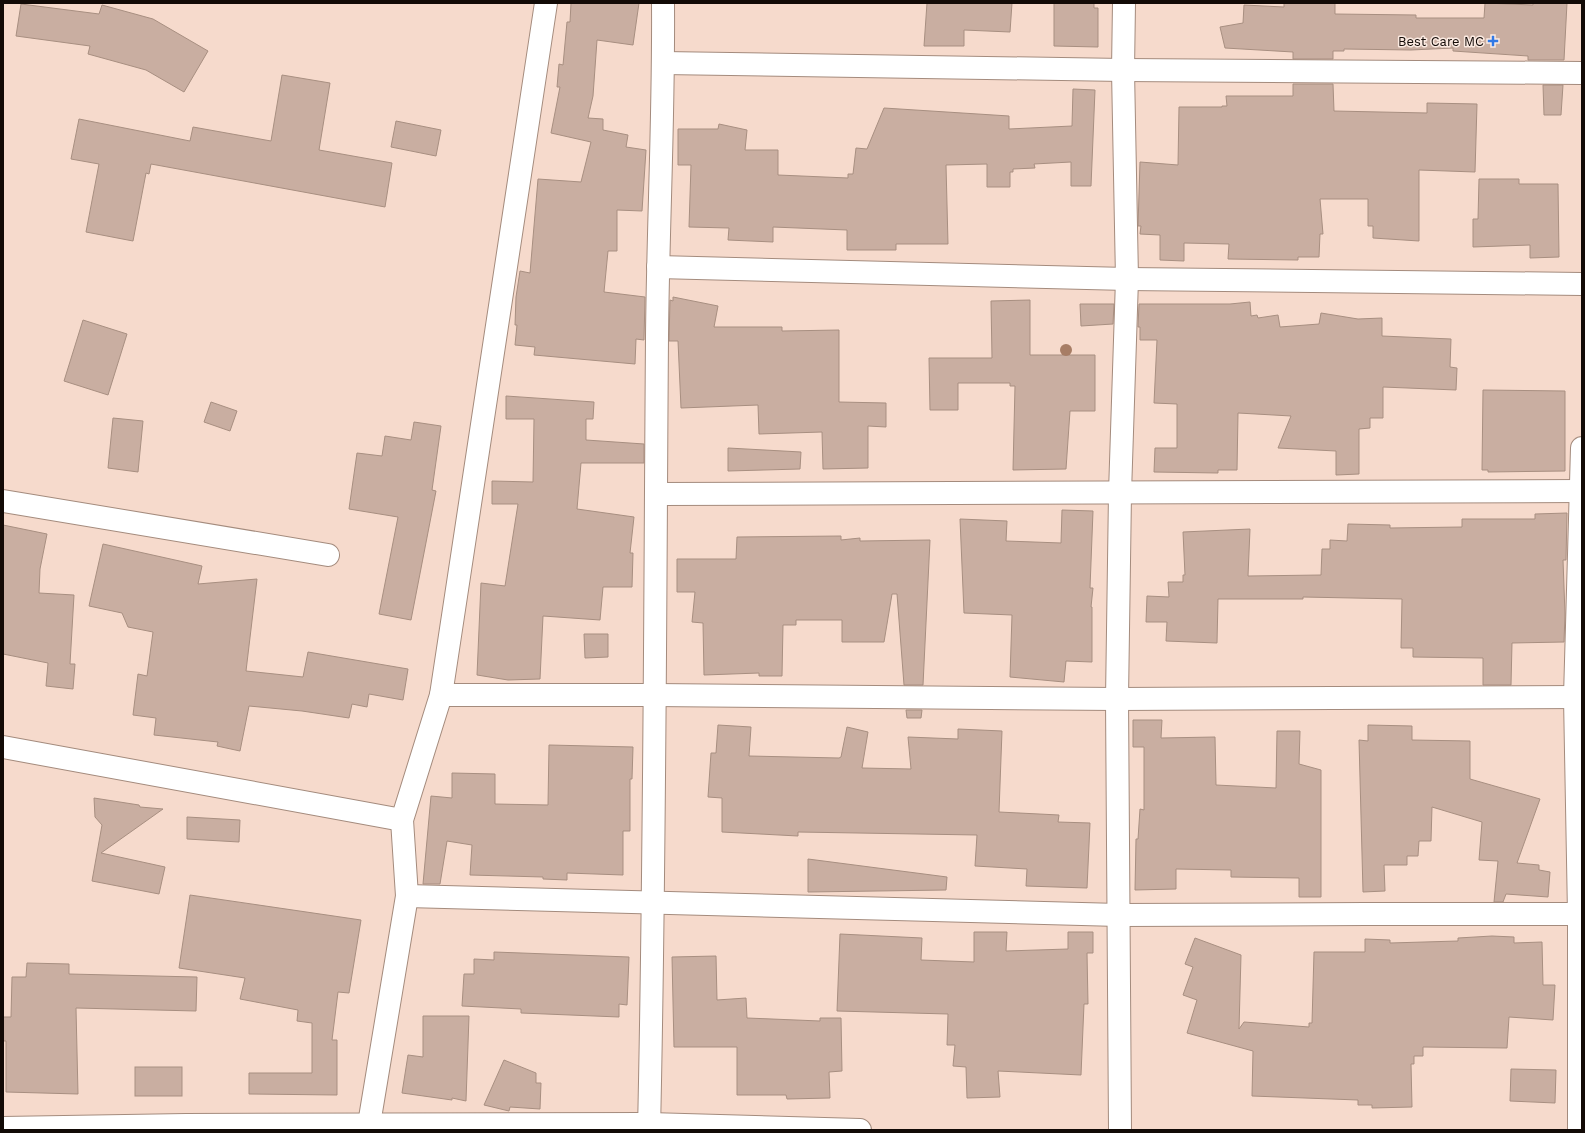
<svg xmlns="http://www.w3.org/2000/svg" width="1585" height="1133" viewBox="0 0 1585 1133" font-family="'Work Sans',sans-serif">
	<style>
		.building { fill: #c9aea1; stroke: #a88f81 }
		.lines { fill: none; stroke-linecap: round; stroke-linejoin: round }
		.minor-casing { stroke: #a48b7d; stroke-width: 24 }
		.minor { stroke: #fff; stroke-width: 22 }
		.tree { fill: #a77d65 }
		.poi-dot { fill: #3178e5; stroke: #fbeae1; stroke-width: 1.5 }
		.labels { text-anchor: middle; stroke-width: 3; stroke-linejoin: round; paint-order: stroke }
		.poi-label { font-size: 13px; fill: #120a06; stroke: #fbeae1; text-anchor: end }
	</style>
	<rect width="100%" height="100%" fill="#f6dacc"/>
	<g class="building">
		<path d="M571,3H639L633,45L597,40L593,96L588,118L603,119V130L628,135L626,147L646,150L642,211L617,210V251H608L604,292L645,297L644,340L636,339L635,364L534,355L535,347L515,345L517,325H515L516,297L520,271L530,273L538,179L581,182L591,142L551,133L560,87H557L559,64L563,65L567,22H570Z"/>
		<path d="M927,3H1012L1010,32L964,30V46H924Z"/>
		<path d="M1054,3H1094V8H1098V47L1054,46Z"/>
		<path d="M1284,3H1335V14L1416,15V18H1484L1485,3L1533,5V3H1567L1564,60H1528V56L1453,51V48L1411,50L1344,49V51H1333V59H1293V52L1225,48L1220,27L1243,23L1244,5L1284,7Z"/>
		<path d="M21,4L99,14L102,5L153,19L208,51L184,92L146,70L88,54L90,46L16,36Z"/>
		<path d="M282,75L330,83L319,150L392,163L385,207L151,164L149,174L146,173L133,241L86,232L99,164L71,159L79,119L190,141L193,127L271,141Z"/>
		<path d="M1293,84H1333L1334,111L1427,113V103L1477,104L1475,172L1419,170V241L1373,238V226H1368V199H1320L1323,234H1320L1319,257H1298V260L1228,259L1229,244L1184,243V261L1160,260V235L1140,234L1141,226H1138L1140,162L1178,165L1179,107H1222V106H1227L1226,96H1293Z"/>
		<path d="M1543,85H1563L1561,115H1544Z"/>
		<path d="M1073,89L1095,90L1091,186H1071V162L1034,164L1035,168L1013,169V172H1010V187H987V164L946,165L948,244H896V250H847V230L773,227V242L728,240L729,228L689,227L691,165H678V129H718L719,124L747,130L745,150H778V175L848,178V174H853L856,148L867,149L884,108L1009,116V129L1072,126Z"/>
		<path d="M396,121L441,130L436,156L391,147Z"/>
		<path d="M1479,179H1519V184H1558L1559,257L1530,258V245L1473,247V219H1478Z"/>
		<path d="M673,297L718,306L714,327H782V331L839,330V402L886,403V427L868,426V468L823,469L822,432L759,434L758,405L681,408L678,341H669L670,300L673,301Z"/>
		<path d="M1030,300V355H1095V411H1070L1066,469L1013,470L1015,386H1010V383H958V410H930L929,358H992L991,301Z"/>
		<path d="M1250,302L1251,316L1257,315L1258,318L1278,315L1280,327L1319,324L1321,313L1358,319L1382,318V336L1451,339L1450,367L1457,368L1456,390L1383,387V418H1370V428L1359,429V474L1336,475V451L1278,448L1291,416L1238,413L1237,470H1218V473L1154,472L1155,448H1177V404L1154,403L1157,340H1140V327H1138L1139,304H1230Z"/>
		<path d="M1080,304H1114L1113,324L1081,326Z"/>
		<path d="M83,320L127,334L108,395L64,381Z"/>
		<path d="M1483,390L1565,391V471L1488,472V470H1482Z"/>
		<path d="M506,396L594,402L593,419H586V440L644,444V463H581L577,509L634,517L630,553H633L632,587H603L600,620L543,616L540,679L508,680L477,675L481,583L505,586L518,504H492V481L533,482L534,419H506Z"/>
		<path d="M211,402L237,411L230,431L204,422Z"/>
		<path d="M113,418L143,421L138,472L108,468Z"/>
		<path d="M414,422L441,426L432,490L436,491L411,620L379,614L398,517L349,509L357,453L382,456L385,436L411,440Z"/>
		<path d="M728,448L801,452L800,469L728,471Z"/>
		<path d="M1062,510L1093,511L1090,588H1093L1091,607H1092V662L1066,661L1064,682L1010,677L1012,615L964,613L960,519L1007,521L1006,541L1061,543Z"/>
		<path d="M1567,513L1566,560H1563L1565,614L1564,642L1512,643L1511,685H1483V658L1413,657V648H1401L1402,599L1303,597V599H1218L1217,643L1166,641L1167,622H1146L1147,596L1169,597L1168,582H1183V575H1185L1183,532L1250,529L1248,576L1321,575L1322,549H1330V540L1347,541L1348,524L1390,525V528L1462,527V519H1535V514Z"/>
		<path d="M3,525L47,534L40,569L39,593L74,595L70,664H75L73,689L46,686L48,663L3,654Z"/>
		<path d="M841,536V540L860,538V541L930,540L923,685H904L897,594H892L884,642H842V620H796V625H783L782,676H759V673L704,675L703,623L692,622L695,592H677V559H736L737,537Z"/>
		<path d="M103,544L202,566L198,584L257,579L246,671L303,677L308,652L408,669L403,700L369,694L367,707L352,704L349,718L302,711L249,706L240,751L217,746L218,742L154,735L156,718L133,715L138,674L147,676L153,632L128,627L122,613L89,606Z"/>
		<path d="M584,634H608V657L585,658Z"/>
		<path d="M906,710H922L921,718H907Z"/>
		<path d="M1133,720H1162L1161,738L1215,737L1216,785L1276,788L1277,731H1300L1299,764L1321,770V897H1299V878L1231,877V870L1176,869V889L1135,890L1136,839H1138L1140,809L1144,810V747H1133Z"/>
		<path d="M718,725L751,727L749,756L839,758L841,757L847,727L868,732L862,768L911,769L908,737L958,739V729L1002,731L999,812L1059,815L1058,822L1090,823L1087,888L1026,886L1027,869L975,866L977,835L798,832V836L722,832V798L708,797L711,753H716Z"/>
		<path d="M1368,725L1412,726V740L1470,741V779L1540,799L1517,863L1539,865V870L1550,872L1548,897L1506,894L1503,902H1494L1498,861L1479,860L1482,822L1432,807L1431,841H1419L1418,856H1407V865H1384L1385,891L1363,892L1359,740L1368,741Z"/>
		<path d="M549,745L633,747L632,779H630V831H623V875L567,873V880L543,879V877L470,875L472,845L447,841L440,884H423L431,796L452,798V773L495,774V804L548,805Z"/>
		<path d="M94,798L139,805L140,807L163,809L101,853L165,867L159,894L92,881L102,825L95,817Z"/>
		<path d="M187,817L240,820L239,842L187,839Z"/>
		<path d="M808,859L947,877L946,890L808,892Z"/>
		<path d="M190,895L361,920L349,993L338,992L332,1040H337V1095L249,1094V1073H312V1023L297,1021L298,1010L240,999L245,978L179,968Z"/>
		<path d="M974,932H1007L1006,951L1068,949V932H1093V953H1087L1088,1004H1084L1081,1075L998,1071L1000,1097L967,1098L966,1067L953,1066L955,1045H947L948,1014L837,1011L840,934L922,938L921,960L974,962Z"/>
		<path d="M1492,936L1514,937V943L1542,942L1543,985H1555L1553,1020L1509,1017L1507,1048L1423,1047V1056H1414V1064H1411L1412,1107L1372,1108V1105H1358V1100L1252,1096L1253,1051L1187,1033L1197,1000L1183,995L1193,967L1185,964L1195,938L1241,955L1239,1029L1244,1022L1309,1027V1023H1312L1314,952H1365V939L1390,940V943L1458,941V938Z"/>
		<path d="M494,952L629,957L627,1005L619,1004V1017L521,1013V1009L462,1006L464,974H474V959L494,960Z"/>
		<path d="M716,956L717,1000L746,998L747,1018L820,1021V1018H841L842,1071L829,1072L830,1098L787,1099L786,1095H737V1047H674L672,957Z"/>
		<path d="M27,963L69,964V974L197,977L196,1011L76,1008L78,1094L6,1092V1041H3V1017H11L12,977H26Z"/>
		<path d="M423,1016H469L466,1101L452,1098V1100L402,1093L408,1055L423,1057Z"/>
		<path d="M504,1060L536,1073V1083H541L540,1109L510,1107L509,1111L484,1105Z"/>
		<rect x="135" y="1067" width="47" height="29"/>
		<path d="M1511,1069L1556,1070L1555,1103L1510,1101Z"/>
	</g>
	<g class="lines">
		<g class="minor-casing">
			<g id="minor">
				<path d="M663,63L1123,70L1582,73"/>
				<path d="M658,267L1127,279L1582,284"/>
				<path d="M656,494L1582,491"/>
				<path d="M3,501L328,555"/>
				<path d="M441,695H654L1117,699L1582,697"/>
				<path d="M3,747L402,820"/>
				<path d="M407,896L1119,915L1366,914H1582"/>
				<path d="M369,1124L407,896L402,820L441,695L546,3"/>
				<path d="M3,1128L186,1125L649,1124L860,1130"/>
				<path d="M649,1130C655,866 655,601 657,337C658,226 664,114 663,3"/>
				<path d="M1120,1130L1117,699L1120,493L1127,279L1123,70L1124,3"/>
				<path d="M1579,1130V914L1575,697L1582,448"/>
			</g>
		</g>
		<use href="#minor" class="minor"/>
	</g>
	<circle class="tree" cx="1066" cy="350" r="6"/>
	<path class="poi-dot" d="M1491 35h4v4h4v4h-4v4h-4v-4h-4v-4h4z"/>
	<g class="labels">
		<g class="poi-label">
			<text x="1484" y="46">Best Care MC</text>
		</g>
	</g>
	<rect width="1585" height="1133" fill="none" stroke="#120a06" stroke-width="8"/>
</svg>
